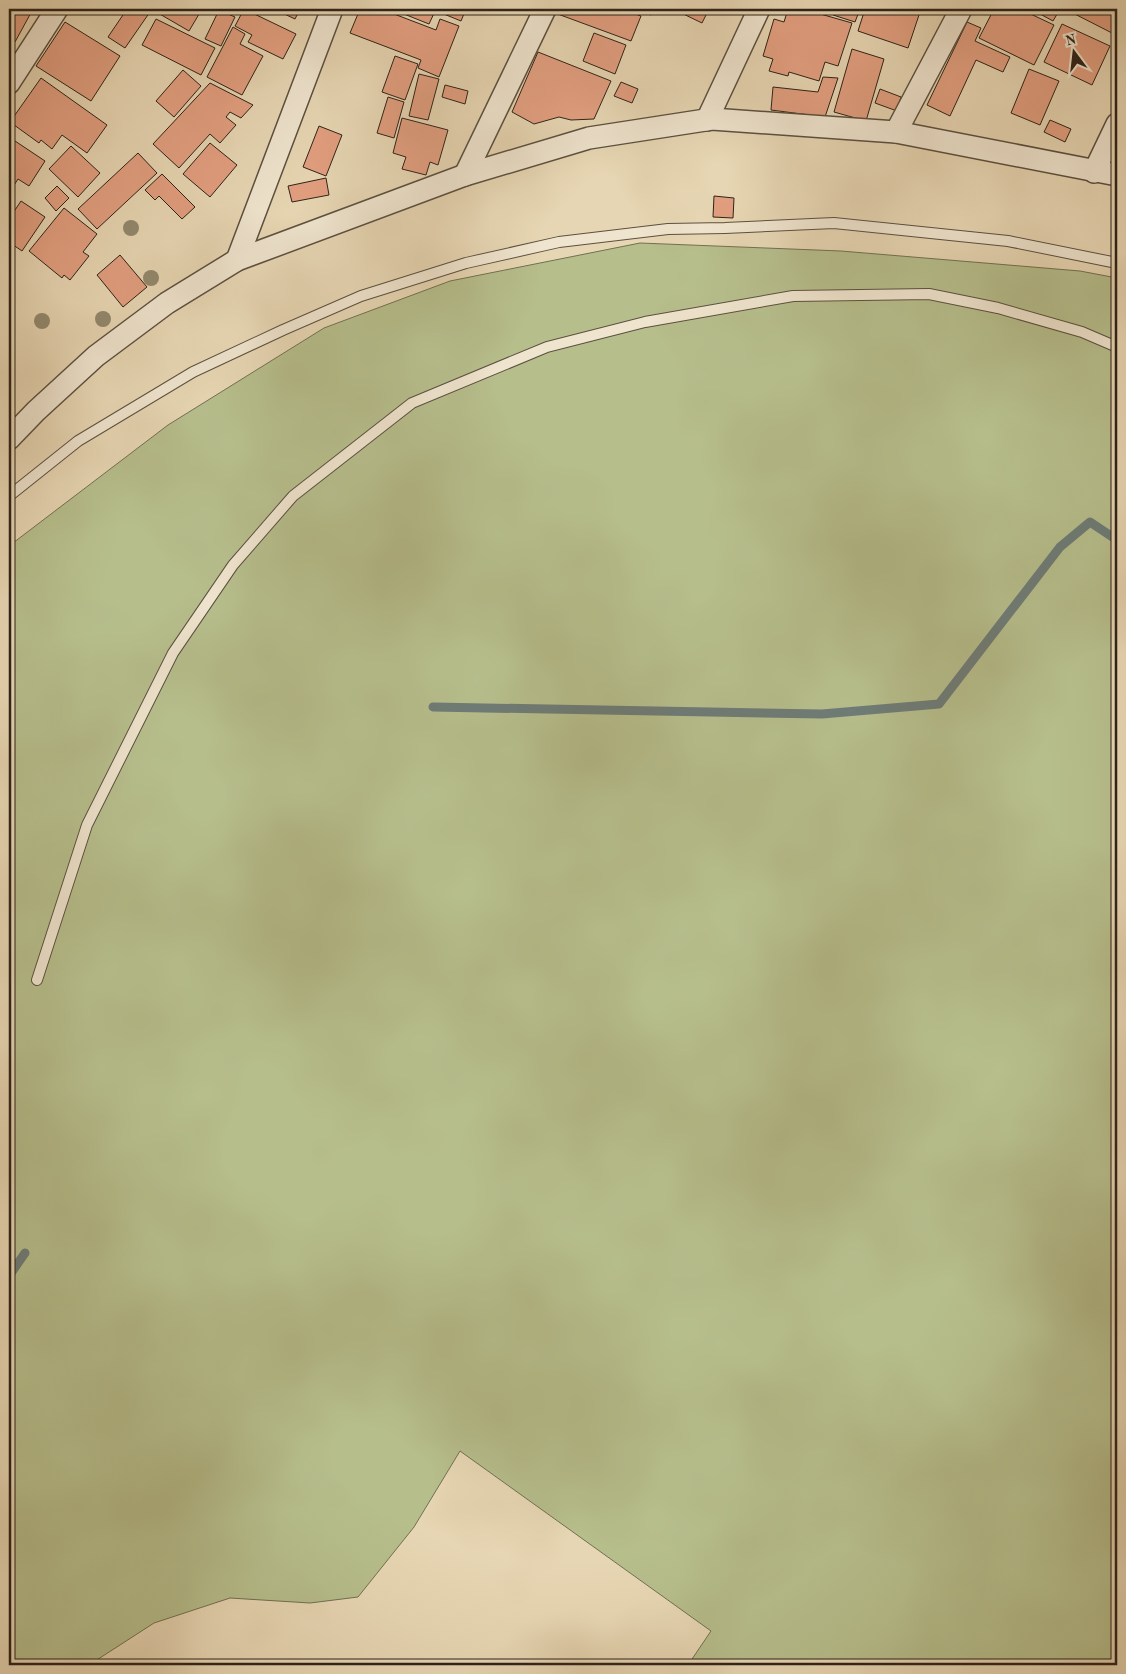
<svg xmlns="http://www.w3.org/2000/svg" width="1126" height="1674" viewBox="0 0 1126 1674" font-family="'Old Standard TT',serif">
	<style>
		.green { fill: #b6be8c; stroke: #727052 }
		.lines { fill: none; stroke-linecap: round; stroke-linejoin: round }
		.stream { stroke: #6e7c77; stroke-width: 9 }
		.building { fill: #e29f80; stroke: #2d2319 }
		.lane-casing { stroke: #5c5040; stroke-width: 12 }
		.street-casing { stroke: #5c5040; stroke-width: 24 }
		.lane { stroke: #efe4ce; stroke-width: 10 }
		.street { stroke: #efe4ce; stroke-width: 21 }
		.tree { fill: #93896e }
	</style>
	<rect width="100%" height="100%" fill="#e7d6b3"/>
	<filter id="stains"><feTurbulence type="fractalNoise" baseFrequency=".004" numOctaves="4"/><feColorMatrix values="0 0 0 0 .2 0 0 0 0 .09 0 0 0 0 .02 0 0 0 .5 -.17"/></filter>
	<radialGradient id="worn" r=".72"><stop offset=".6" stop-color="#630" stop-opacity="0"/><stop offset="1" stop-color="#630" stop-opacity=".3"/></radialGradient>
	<path class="green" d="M640,243L841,251L1080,271L1117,278V1665H688L711,1631L460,1451L414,1527L358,1597L310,1603L230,1598L154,1623L89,1665H9V906L13,898L9,896V546L168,425L324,328L450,281Z"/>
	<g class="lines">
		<g class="stream">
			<path d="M433,707L822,714L939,704L1060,547L1090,522L1117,540"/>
			<path d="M9,1276L25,1253"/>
		</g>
	</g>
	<g class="building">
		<path d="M9,9H33L15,42L9,39Z"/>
		<path d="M127,9H152L125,48L108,37Z"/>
		<path d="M160,9H202L189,31L158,13Z"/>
		<path d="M244,9L296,34L283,59L248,42L252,35L235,26Z"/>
		<path d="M274,9H300L295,19Z"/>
		<path d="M360,9H381L436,30L440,19L459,26L439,77L418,68L421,60L350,33Z"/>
		<path d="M400,9H436L429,24L399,12Z"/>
		<path d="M440,9H466L461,21L439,12Z"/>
		<path d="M557,9H621L641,16L631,41L555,13Z"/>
		<path d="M636,9H653L651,15Z"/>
		<path d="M673,9H709L702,23Z"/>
		<path d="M788,9H803L852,23L838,66L825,62L819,81L789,72L788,76L769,71L773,59L763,56L774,19L784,22Z"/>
		<path d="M835,9H860L855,22L833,15Z"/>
		<path d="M865,9H921L908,48L858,31Z"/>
		<path d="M994,9H1020L1054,25L1034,65L979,38Z"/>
		<path d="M1031,9H1060L1053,21Z"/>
		<path d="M1065,9H1117V22L1112,33Z"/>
		<path d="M219,10L235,17L221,46L205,39Z"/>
		<path d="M156,19L215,48L201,75L142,45Z"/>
		<path d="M65,22L120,56L91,101L36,66Z"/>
		<path d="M967,22L981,28L975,41L1010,57L1003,72L976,60L950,116L927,105Z"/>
		<path d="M1062,24L1110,46L1092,85L1044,62Z"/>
		<path d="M233,27L245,34L240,44L263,56L242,95L207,77Z"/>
		<path d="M594,33L626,45L615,74L583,61Z"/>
		<path d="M852,49L884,59L866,121L834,112Z"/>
		<path d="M538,52L611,81L594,119L571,120L559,117L534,124L512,112Z"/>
		<path d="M395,56L418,64L405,100L382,92Z"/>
		<path d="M1029,69L1059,81L1040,125L1011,113Z"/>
		<path d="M183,70L201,86L174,117L156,101Z"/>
		<path d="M419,74L439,79L428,120L409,116Z"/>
		<path d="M823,77L838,78L825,117L771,110L773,87L818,92Z"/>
		<path d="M41,78L107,125L87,153L62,135L52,149L41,140L39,143L10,122Z"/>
		<path d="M621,82L638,89L632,103L614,96Z"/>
		<path d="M210,83L253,105L241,118L230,112L226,117L236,125L220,143L210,134L179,168L153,144Z"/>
		<path d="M445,85L468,91L465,104L442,97Z"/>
		<path d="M880,89L901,97L897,111L875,103Z"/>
		<path d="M388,97L404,102L394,138L377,133Z"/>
		<path d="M402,118L448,130L438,165L430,162L426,175L402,169L406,157L393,153Z"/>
		<path d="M1050,120L1071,129L1065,142L1044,132Z"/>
		<path d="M319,126L342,135L326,176L303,167Z"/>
		<path d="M9,137L45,161L29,186L18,179L9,193Z"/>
		<path d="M210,143L237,165L210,197L183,174Z"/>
		<path d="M71,146L100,173L78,197L49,169Z"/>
		<path d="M138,153L157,173L97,229L78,209Z"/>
		<path d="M162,174L195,207L182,219L159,196L155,200L145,190Z"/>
		<path d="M326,178L329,195L292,202L288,186Z"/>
		<path d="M57,186L69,198L56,211L45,198Z"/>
		<path d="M714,196L734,198L733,218L713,217Z"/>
		<path d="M21,201L45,217L22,251L9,242V219Z"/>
		<path d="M64,208L97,234L83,252L89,256L70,280L64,275L62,278L29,251Z"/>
		<path d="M120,255L147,287L123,307L97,275Z"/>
	</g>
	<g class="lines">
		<g class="lane-casing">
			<g id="lane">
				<path d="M9,496L78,441L193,372L283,330L361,296L466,263L559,242L668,229L725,228L834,223L1008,241L1117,263"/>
				<path d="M37,980L87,825L173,653L233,565L293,496L412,403L547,347L645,322L793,296L929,294L998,308L1082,332L1117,347"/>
			</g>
		</g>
		<g class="street-casing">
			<g id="street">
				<path d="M9,83L57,9"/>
				<path d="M707,120L759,9"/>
				<path d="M896,132L961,9"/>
				<path d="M1094,172L1117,124"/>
				<path d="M465,175L545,9"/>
				<path d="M237,260L332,9"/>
				<path d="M9,439L36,411L96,356L167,303L237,260L465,175L589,138L712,119L896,132L1117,175"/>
			</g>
		</g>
		<use href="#lane" class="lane"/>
		<use href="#street" class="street"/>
	</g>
	<g class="tree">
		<circle cx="131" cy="228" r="8"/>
		<circle cx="151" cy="278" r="8"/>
		<circle cx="103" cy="319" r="8"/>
		<circle cx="42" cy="321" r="8"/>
	</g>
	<rect width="1126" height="1674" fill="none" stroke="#e7d6b3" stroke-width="30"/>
	<rect x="10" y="10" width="1106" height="1654" fill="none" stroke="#2d2319" stroke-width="2.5"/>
	<rect x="15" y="15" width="1096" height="1644" fill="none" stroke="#2d2319"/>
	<g transform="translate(1074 52) rotate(345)" stroke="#efe4ce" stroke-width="4" paint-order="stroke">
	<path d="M0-4L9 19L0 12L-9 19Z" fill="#2d2319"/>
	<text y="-8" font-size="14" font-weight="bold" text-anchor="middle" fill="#2d2319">N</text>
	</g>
	<rect width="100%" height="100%" filter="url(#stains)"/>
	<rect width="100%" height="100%" fill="url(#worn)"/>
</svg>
